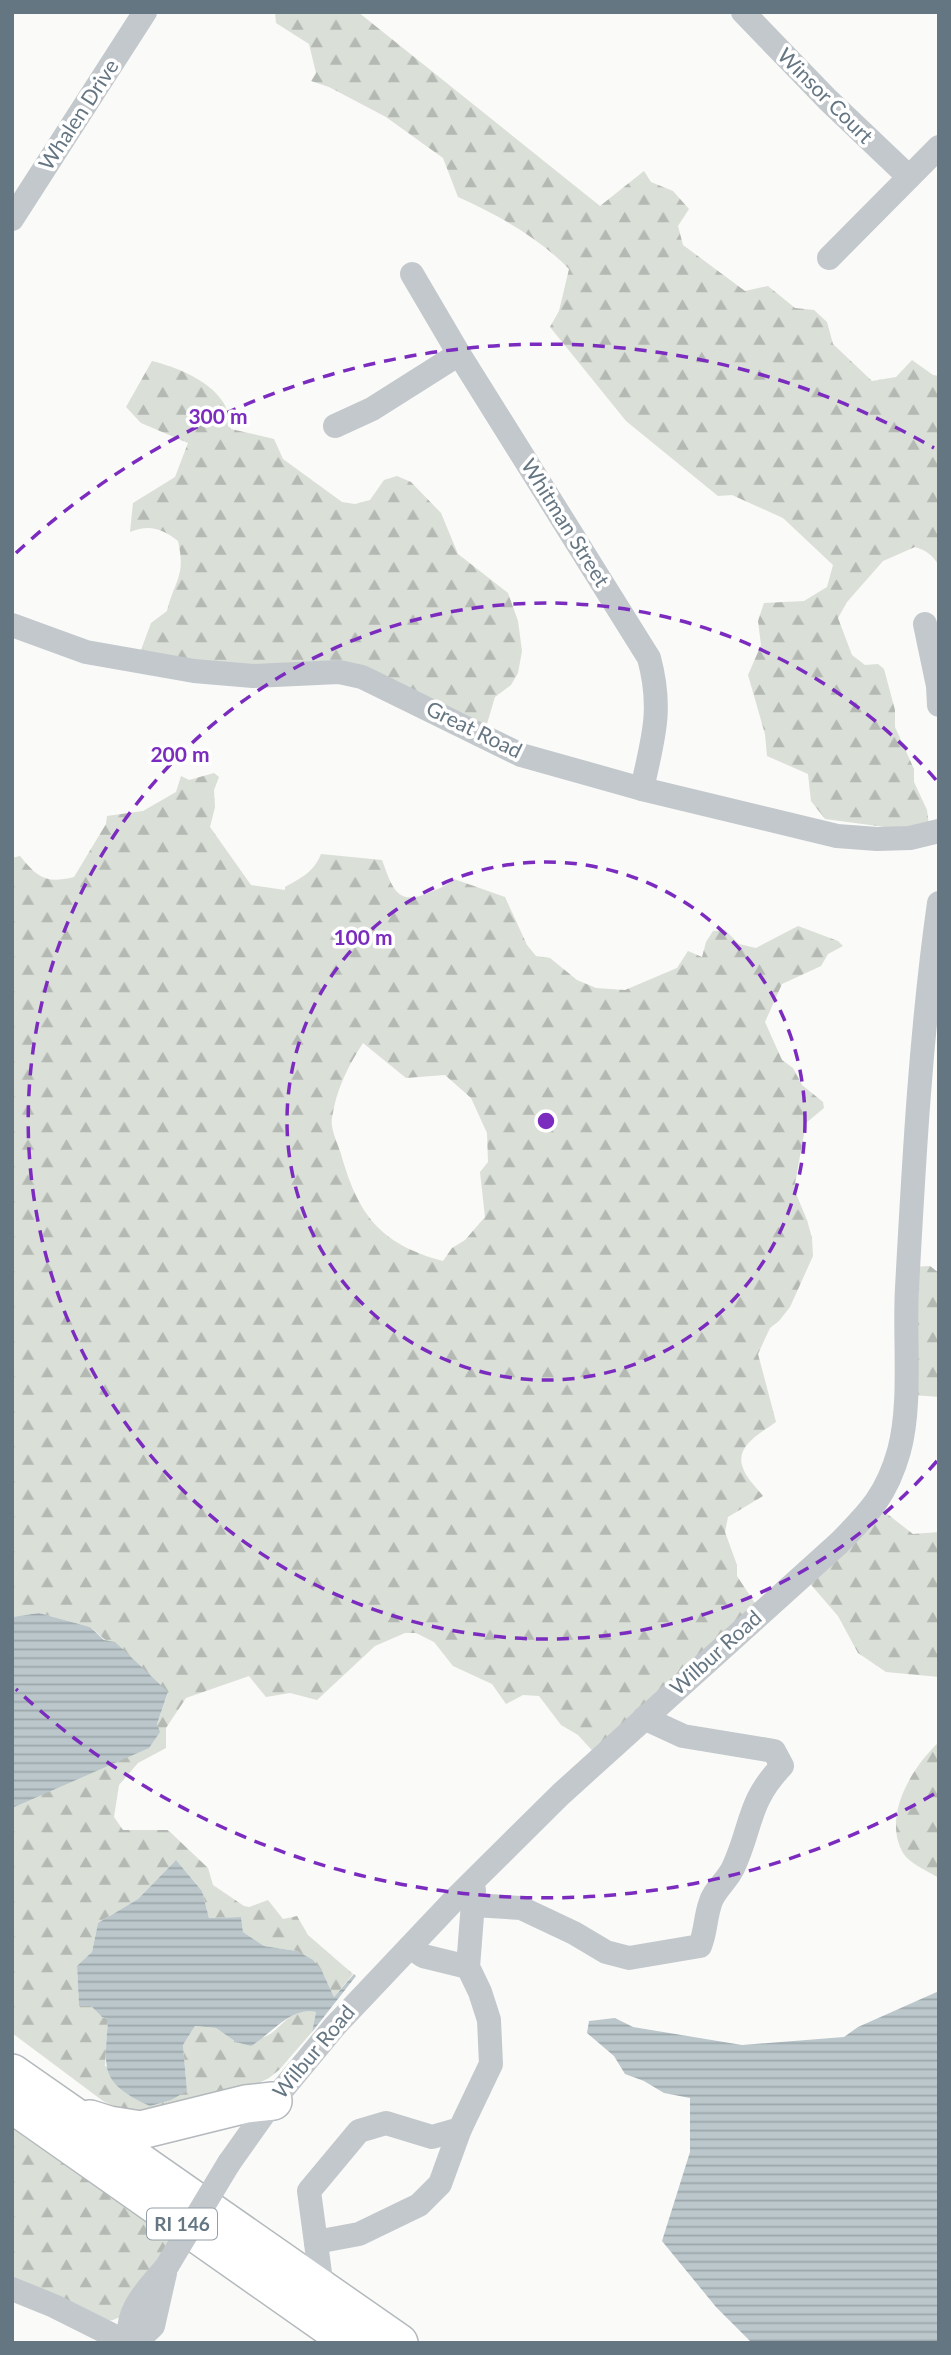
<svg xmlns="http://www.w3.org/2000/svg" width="951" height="2355" viewBox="0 0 951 2355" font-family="Lato,sans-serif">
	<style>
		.forest { fill: url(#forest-firs); fill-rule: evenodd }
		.water { fill: url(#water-rules) }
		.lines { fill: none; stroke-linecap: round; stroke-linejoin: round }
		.highway-casing { stroke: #b4b9bd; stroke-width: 40 }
		.minor { stroke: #c3c8cc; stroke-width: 24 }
		.highway { stroke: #fff; stroke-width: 37 }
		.minor-bridge { stroke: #c3c8cc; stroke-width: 24 }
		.ring { fill: none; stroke: #7b2cbf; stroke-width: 3.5; stroke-dasharray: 12 9 }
		.labels { text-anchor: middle; stroke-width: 7; stroke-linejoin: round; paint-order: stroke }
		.shield { fill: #fff; stroke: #939fa8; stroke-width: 2 }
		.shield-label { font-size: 19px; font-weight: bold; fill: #657683 }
		.street-label { font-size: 21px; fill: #657683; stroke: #fff }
		.centre { fill: #7b2cbf; stroke: #fff; stroke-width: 3.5 }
		.ring-label { font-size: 21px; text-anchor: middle; font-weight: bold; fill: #7b2cbf; stroke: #fff; stroke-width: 7; stroke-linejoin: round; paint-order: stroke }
	</style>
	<defs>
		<pattern id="forest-firs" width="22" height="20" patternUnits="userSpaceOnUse" patternTransform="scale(1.75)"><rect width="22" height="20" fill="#dadfd7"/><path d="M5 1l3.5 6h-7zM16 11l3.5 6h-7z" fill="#b4b9b4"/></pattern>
		<pattern id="water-rules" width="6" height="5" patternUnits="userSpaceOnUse" patternTransform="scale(1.75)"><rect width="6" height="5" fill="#bbc7cb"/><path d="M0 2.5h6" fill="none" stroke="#9ca6aa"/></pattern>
	</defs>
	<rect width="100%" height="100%" fill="#fafaf8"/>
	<g class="forest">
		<path d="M275,12H358L600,206L644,171L651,182L673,191L689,209L678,226L683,245L745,291L768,286L795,308L814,310L827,322L833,344L872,381L896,377L912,360L933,375L939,376V566C933,555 927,551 915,547L883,561L847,602L838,618L852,655L865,665L878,664L884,669L895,710V727L914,769V782L927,810L930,833L825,819L811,801L808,774L767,756L765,734L748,675L761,645L758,621L764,603L804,601L827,587L833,565L783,518L732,495L718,496L626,421L550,327L559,311L569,269C538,237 498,215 458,197L443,158L386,117L329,87L311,81L316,73L309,44L276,23Z"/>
		<path d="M152,361C176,367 209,380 223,402C228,409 229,421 231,429L274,439L283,459L342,502L355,504L370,500L384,480L397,476L411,482L441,513L458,554L508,593L518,621L522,651L518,673L511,685L495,697L486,727L349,679L135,666L151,623L167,611C175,579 186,576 178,541C162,529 150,524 130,532L133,503L175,477L188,443L141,423L126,407Z"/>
		<path d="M214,773L219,777L214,790L215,807L210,827L251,885L285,890V887C301,878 314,872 321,854L382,860C392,886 396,907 428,893C438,889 446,886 454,879L505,897L527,945L536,956L550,958L577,980L596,988L625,990L677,968L688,951L702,957L706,942L713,931L725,930L739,944L756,948L798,926L838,941L843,946L828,954L821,966L782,984L765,1022L782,1060L793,1068L802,1085L823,1102L824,1108L806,1123L794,1189L807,1220L812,1238L813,1256L790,1307L779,1321L770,1328L758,1354L776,1422C761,1433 734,1446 743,1468C746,1478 757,1488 763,1496L728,1517L725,1532L737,1565V1576L760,1611L599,1758L578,1735L561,1725L539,1696L523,1695L506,1704L492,1684L453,1666L434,1642L416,1633H405L375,1646L317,1700L290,1693L266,1697L249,1676L186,1698L166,1728V1748L138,1763L119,1785L114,1817L123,1830H168L208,1868L213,1885L244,1906L249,1907L268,1900L283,1919L297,1916L308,1935L353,1974L334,1997L322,1971L297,1951L264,1946L243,1932L241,1917L209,1918L202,1891L176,1860L138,1899L98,1923L92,1952L77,1967L79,2005L91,2006L102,2017L108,2019L105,2066L187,2091L183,2045L195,2026L216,2028L236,2042C245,2040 255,2040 264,2037C283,2030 287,2007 316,2012L312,2032L279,2070L269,2078L211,2106L140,2119L103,2101L12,2033V1808L157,1724L168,1693L90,1627L39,1613L12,1617V858L20,856C38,878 46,884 74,877L106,824L107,816L143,811L176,792L181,776L189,780ZM363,1043L406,1078L445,1075L471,1098L487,1133L488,1162L480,1172L485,1217L465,1240L452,1248L443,1261C380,1244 358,1215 341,1154C338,1144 330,1129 332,1118C336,1090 348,1066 363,1043Z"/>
		<path d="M930,1266L939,1273V1397L913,1395L911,1267Z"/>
		<path d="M877,1506L913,1534L939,1532V1677L886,1672L858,1653L838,1616L806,1579Z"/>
		<path d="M939,1742V1878C929,1872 909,1863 903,1853C882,1816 912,1767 939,1742Z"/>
		<path d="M12,2105L192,2230L160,2300L113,2320L82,2326L12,2296Z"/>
	</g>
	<g class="water">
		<path d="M39,1613L90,1627L104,1640L115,1642L168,1692L157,1724L160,1732L149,1748L12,1808V1617Z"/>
		<path d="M176,1860L202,1891L209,1918L241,1917L243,1932L264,1946L297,1951L313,1960L322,1971L334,1997L354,1974L356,1976L312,2032L316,2012C291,2006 271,2034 251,2046L236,2042L216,2028L195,2026L183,2045L187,2091L171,2100L150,2106C98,2082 105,2069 108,2019L102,2017L91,2006H79L77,1966L92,1952L98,1923L138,1899Z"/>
		<path d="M939,1991V2343H752L716,2307L662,2241L690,2152V2098L664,2093L644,2081L625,2074L614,2056L587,2033L589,2021L615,2018L633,2027L742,2045L844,2037L858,2027Z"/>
	</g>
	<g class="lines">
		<g class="highway-casing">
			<g id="highway">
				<path d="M12,2073L399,2343"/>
				<path d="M12,2104L352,2343"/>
				<path d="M90,2119L109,2125L141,2130L246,2104L273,2101"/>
			</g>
		</g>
		<g class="minor">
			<path d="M743,12L828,100L909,177"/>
			<path d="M12,219L145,12"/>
			<path d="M829,258L939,147"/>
			<path d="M412,274L459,354L649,658C663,710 653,738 642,789"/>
			<path d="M335,426L372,409L459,354"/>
			<path d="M925,624L938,686L939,705"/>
			<path d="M12,625L86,652L194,671L253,676L339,672L362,677L521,755L642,789L837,836L877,839L910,838L939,831"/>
			<path d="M473,1905L521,1908L574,1933L606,1952L629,1958L700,1946C706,1931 705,1919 710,1904C713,1891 727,1881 733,1868C752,1828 747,1802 782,1766L774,1751L683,1736L644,1718"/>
			<path d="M410,1947L423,1956L468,1967"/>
			<path d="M229,2163L273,2101L335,2026L457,1897L561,1794L839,1543C870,1512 887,1494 899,1451C912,1404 904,1338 907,1288C914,1159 921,1030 939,903"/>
			<path d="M316,2242L359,2234L419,2205L440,2184L460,2129"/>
			<path d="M322,2288L309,2191L359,2131L386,2123L432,2137L460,2129L491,2064L489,2020L480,1992L468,1967L474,1890"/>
			<path d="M12,2289L54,2306L128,2343"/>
			<path d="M131,2343C122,2312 149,2288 167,2266"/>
			<path d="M135,2343L153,2326L165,2273"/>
		</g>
		<use href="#highway" class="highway"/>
		<path class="minor-bridge" d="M167,2266L229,2163"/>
	</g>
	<g class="ring">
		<circle cx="546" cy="1121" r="259"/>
		<path d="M937 1461A518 518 0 1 1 937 781"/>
		<path d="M934 1794A777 777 0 0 1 16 1689M16 553A777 777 0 0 1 934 448"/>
	</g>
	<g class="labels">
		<rect class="shield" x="147" y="2208.5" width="70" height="31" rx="5"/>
		<g class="shield-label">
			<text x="182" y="2231">RI 146</text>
		</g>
		<g class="street-label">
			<text transform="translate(825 96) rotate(45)" y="7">Winsor Court</text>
			<text transform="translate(79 115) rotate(-57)" y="7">Whalen Drive</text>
			<text transform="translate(565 523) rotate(58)" y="7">Whitman Street</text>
			<text transform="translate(474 730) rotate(26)" y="7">Great Road</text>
			<text transform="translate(716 1653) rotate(-42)" y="7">Wilbur Road</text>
			<text transform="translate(314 2052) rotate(-50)" y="7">Wilbur Road</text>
		</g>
	</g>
	<circle cx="546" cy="1121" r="10" class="centre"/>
	<g class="ring-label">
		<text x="218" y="424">300 m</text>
		<text x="180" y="762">200 m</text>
		<text x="363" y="945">100 m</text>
	</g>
	<rect width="951" height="2355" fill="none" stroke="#657683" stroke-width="28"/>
</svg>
